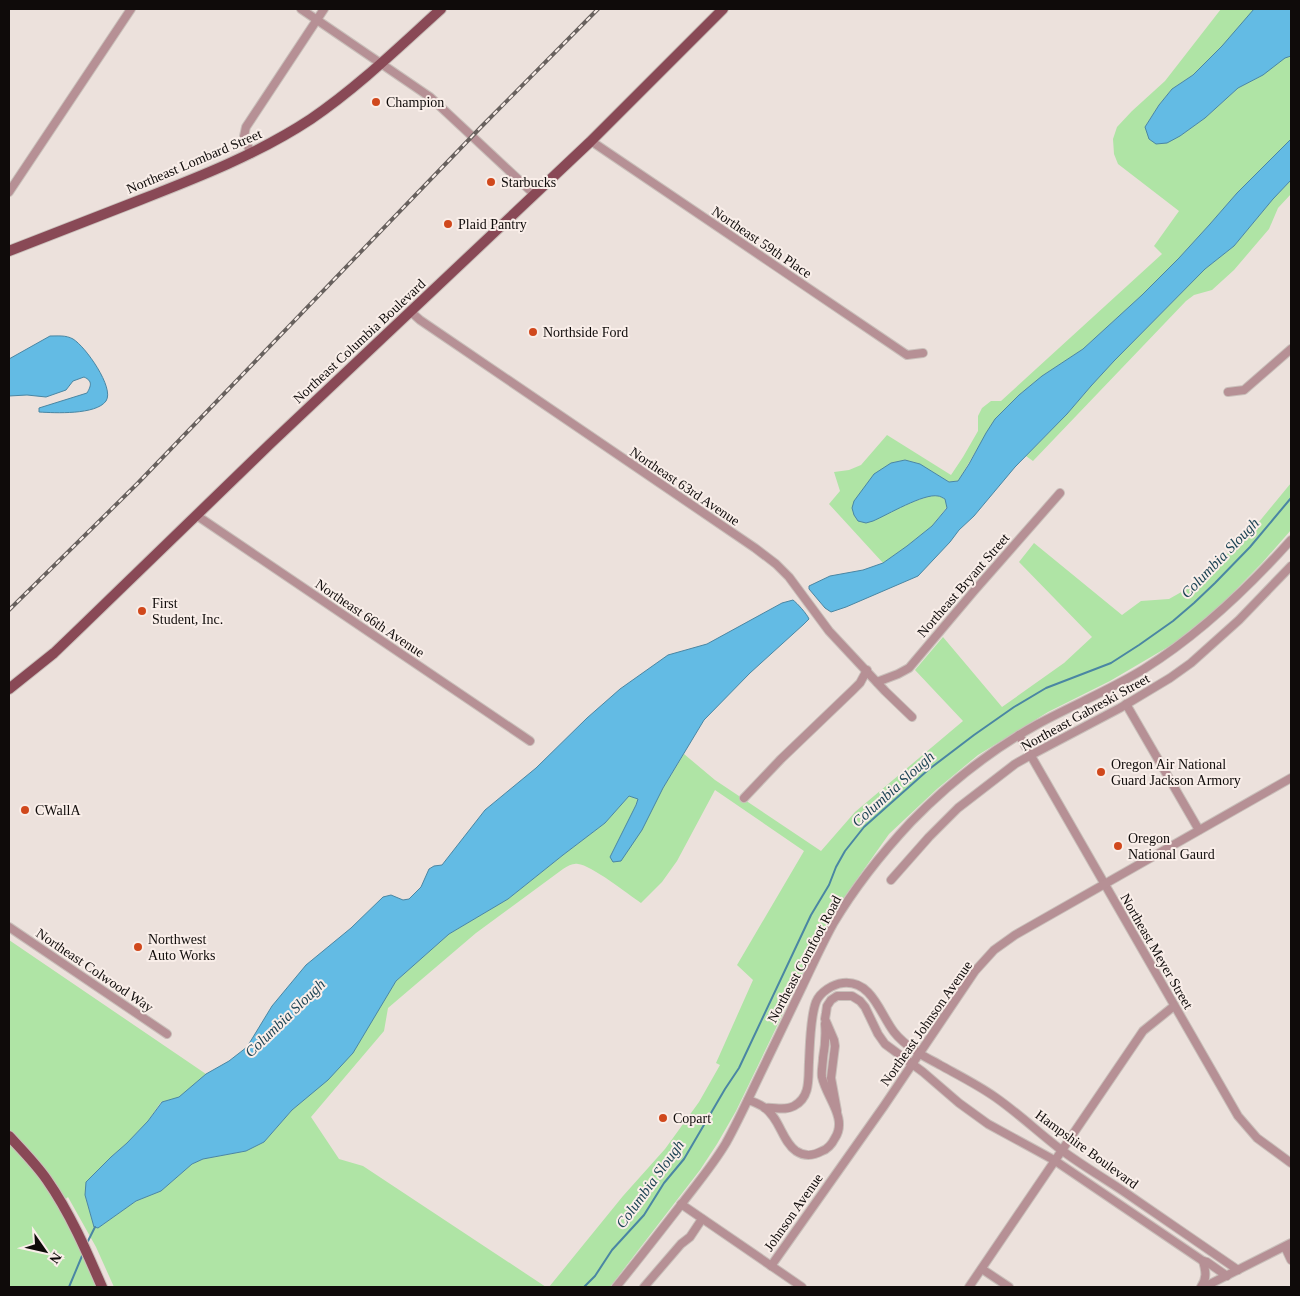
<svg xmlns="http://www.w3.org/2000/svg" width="1300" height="1296" viewBox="0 0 1300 1296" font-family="'Times New Roman',serif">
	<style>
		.green { fill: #afe4a5; fill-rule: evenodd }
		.water { fill: #63bbe4; stroke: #4a86a3 }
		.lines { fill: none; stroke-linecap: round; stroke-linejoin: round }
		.stream { stroke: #4a86a3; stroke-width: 2 }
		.minor-casing { stroke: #c9bfba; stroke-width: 10 }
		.major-casing { stroke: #c9bfba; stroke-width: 12 }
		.minor { stroke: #b69095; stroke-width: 8 }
		.major { stroke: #894956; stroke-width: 10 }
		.rail-casing { stroke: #68615e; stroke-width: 4 }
		.rail { stroke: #f9eee9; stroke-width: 2; stroke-dasharray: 5.5; stroke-linecap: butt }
		.poi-dot { fill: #d0481c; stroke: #f9eee9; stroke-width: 2 }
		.labels { text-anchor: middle; stroke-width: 4; stroke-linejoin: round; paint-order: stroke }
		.poi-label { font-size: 14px; fill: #0f0b0a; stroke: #f9eee9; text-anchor: start }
		.street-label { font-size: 14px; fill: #0f0b0a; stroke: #f9eee9 }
		.water-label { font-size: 15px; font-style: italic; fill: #1c4354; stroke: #f9eee9 }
	</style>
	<rect width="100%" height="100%" fill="#ece1dc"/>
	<g class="green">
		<path d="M1221,9H1291V139L1237,193L1210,224L1179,258L1142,295L1083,349L1042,376L1019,395L995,419L958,481L949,482L920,464L905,460L891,463L866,523C882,518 924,493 938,496C941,496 943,498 945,499L947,507L932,526L907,546L883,563L829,504L840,491L834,472L849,470L861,465L887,435L951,475L963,457L978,431V416L982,408L991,401H1001L1162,254L1154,246L1179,211L1118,164L1114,154L1113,139L1117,127L1132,111L1165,81ZM1222,46L1263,75L1238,88L1205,118L1180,136L1145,127L1159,105L1172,89L1193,75Z"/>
		<path d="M1291,180V194L1278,208L1269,229L1234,270L1212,290L1194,295L1186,301L1033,461L1026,456L1067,414L1091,386L1114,361L1205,269L1234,246L1273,199Z"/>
		<path d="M1291,483V530L1262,563L1219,607L1173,644L1110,681L1048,712L978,755L937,789L889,834L838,906L819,939L736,1111L717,1144L700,1170L610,1287H549L623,1196L665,1149L699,1102L720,1065L716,1063L753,980L737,965L804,851L715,790L677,861L662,882L641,903C628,894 591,865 578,864C573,863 568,866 563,869L476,933L388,1008L384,1031L311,1117L339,1159L363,1166L546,1287H114L96,1247L68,1197L58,1206L78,1246L96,1287H9V940L206,1074L179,1098L161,1102L148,1121L127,1143L111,1157L85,1195L94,1227L98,1228L136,1201L161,1191L192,1164L203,1159L246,1151L264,1142L292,1110L305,1099L375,1015L396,981L449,934L508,899L563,855L605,823L629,796L638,799L631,817L610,857L663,788L684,754L715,780L821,851L855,812L963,721L915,670L943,637L1002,707L1064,663L1092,637L1019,562L1034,543L1122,615L1141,601L1169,599L1192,586L1249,534Z"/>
	</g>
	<g class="water">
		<path d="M1254,9H1291V56L1285,58L1263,75L1238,88L1205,118L1180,136L1167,143L1156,144L1149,139L1145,127L1159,105L1172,89L1193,75L1222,46Z"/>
		<path d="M1291,139V180L1273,199L1234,246L1205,269L1114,361L1091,386L1067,414L1015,467L974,516L959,530L950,542L918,576L846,607L831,612L825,608L809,589V586L830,576L863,570L883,563L907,546L932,526L947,508L945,499C943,498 940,496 938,496C924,493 887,515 873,521L866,523L858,521L854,515L852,508L854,501L874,474L891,463L905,460L920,464L949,482L958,481L969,464L986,433L995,419L1019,395L1042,376L1083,349L1142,295L1179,258L1210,224L1237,193Z"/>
		<path d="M50,336C58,336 66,335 73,339C85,346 115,388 106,401C96,415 55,413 39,412V408L87,393C91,386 93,381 84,377L73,381L66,390L46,397L27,395L9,396V359Z"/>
		<path d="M793,600C797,603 807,614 809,619L804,624L750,673L704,720L663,788L642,830L621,861L613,862L610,857L636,805L638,799L629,796L605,823L563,855L508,899L449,934L396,981L353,1053L328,1080L292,1110L264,1142L246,1151L203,1159L192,1164L161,1191L136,1201L98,1228L94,1227L85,1195L86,1182L111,1157L127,1143L148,1121L162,1102L179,1097L206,1074L229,1061L247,1047L272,1006L306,965L351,928L383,897L391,895L403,900L409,899L421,887L429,869L434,866L442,865L485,810L536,768L587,718L620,689L668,655L707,644L782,603Z"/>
	</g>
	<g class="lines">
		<g class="stream">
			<path d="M88,1241L95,1227"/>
			<path d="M69,1287L82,1256"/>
			<path d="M584,1287L595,1276L612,1250L644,1215L664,1183L684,1159L725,1089L739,1068L811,915L829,885L836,867L845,851L864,827L928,770L974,735L1014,707L1046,688L1111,663L1139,645L1173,621L1194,603L1215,583L1250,547L1291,498"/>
		</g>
		<g class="minor-casing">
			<g id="minor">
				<path d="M301,9L430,97L534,194"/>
				<path d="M591,141L907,355L923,353"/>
				<path d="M251,154L244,136L246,127L324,9"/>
				<path d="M9,192L131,9"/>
				<path d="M411,312L420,320L755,548L776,564L789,577L829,631L885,691L912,717"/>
				<path d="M1228,392L1244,390L1291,349"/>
				<path d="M196,515L530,741"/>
				<path d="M877,682L898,674L909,668L974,591L1060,493"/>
				<path d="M1126,704L1199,830"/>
				<path d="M1019,735L1238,1116L1257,1138L1291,1163"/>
				<path d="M744,798L781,759L853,690L860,683L867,670"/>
				<path d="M891,880L929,837L958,808L1015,764L1031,755L1120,708L1170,678L1191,663L1239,620L1291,566"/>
				<path d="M9,927L167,1034"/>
				<path d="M748,1100C754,1102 760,1104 765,1108C780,1119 782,1141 796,1151C805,1157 813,1156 822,1151C828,1149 832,1144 835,1138C848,1118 826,1097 822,1077C821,1071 823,1064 823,1058C825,1047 826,1035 825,1024"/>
				<path d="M765,1108C775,1107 785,1111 794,1106C811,1097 808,1078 809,1062C810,1045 810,1018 816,1002C820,992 833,984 843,983C872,980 880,1014 894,1032C900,1040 908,1046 917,1052C924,1057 932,1060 940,1065C958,1075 978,1085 995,1097C1018,1113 1038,1132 1060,1149C1080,1164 1102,1177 1123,1191C1161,1217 1200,1244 1238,1270"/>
				<path d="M837,1111L831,1078L835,1046L834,1040L825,1019L826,1013L827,1006L831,1000L837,996H852L860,1001L865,1007L878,1034L885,1044L923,1072L959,1103L988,1124L1054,1160L1203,1261C1206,1272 1207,1278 1201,1287"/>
				<path d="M681,1204L802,1287"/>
				<path d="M1285,1247L1291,1260"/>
				<path d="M1203,1261L1207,1262L1227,1276"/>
				<path d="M771,1266L884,1106L975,971L994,950L1015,935L1291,778"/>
				<path d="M982,1269L1009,1287"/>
				<path d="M616,1287C638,1260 659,1233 680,1206C696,1185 713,1165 726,1143C736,1125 745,1106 754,1087C770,1053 787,1019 803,985C813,964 822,944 833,924C855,887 882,853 911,822C949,783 991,750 1038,724C1073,705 1110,690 1144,669C1200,634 1247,589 1291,540"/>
				<path d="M644,1287L681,1244L690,1237L702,1219"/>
				<path d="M969,1287L1143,1031L1174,1006"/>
				<path d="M1204,1287L1291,1243"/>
			</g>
		</g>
		<g class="major-casing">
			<g id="major">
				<path d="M9,251C52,234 96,217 140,200C199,177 258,154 311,119C358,87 399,47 441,9"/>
				<path d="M9,689L54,653L80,628L270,444L590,142L723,9"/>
				<path d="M9,1136C22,1150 36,1164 47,1180C70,1213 86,1250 102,1287"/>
			</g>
		</g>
		<use href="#minor" class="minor"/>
		<use href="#major" class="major"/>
		<g class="rail-casing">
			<path id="rail" d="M9,610L138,483L482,126L598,9"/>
		</g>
		<use href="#rail" class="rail"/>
	</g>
	<g class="poi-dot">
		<circle cx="376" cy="102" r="5"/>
		<circle cx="491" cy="182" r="5"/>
		<circle cx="448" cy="224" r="5"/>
		<circle cx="533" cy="332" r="5"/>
		<circle cx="142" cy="611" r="5"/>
		<circle cx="1101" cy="772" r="5"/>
		<circle cx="25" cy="810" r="5"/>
		<circle cx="1118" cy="846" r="5"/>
		<circle cx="138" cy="947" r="5"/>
		<circle cx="663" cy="1118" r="5"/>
	</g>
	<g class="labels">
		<g class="poi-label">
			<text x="386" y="107">Champion</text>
			<text x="501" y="187">Starbucks</text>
			<text x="458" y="229">Plaid Pantry</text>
			<text x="543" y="337">Northside Ford</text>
			<text x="152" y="608">First<tspan x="152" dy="16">Student, Inc.</tspan></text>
			<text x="1111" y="769">Oregon Air National<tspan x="1111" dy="16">Guard Jackson Armory</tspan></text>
			<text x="35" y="815">CWallA</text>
			<text x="1128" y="843">Oregon<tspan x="1128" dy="16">National Gaurd</tspan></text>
			<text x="148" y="944">Northwest<tspan x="148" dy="16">Auto Works</tspan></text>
			<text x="673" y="1123">Copart</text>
		</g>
		<g class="street-label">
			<text transform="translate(194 161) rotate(-23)" y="5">Northeast Lombard Street</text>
			<text transform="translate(762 242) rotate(34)" y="5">Northeast 59th Place</text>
			<text transform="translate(359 341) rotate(-43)" y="5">Northeast Columbia Boulevard</text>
			<text transform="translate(685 486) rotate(34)" y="5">Northeast 63rd Avenue</text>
			<text transform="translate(963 585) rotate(-49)" y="5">Northeast Bryant Street</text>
			<text transform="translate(370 618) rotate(34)" y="5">Northeast 66th Avenue</text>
			<text transform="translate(1085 712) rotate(-29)" y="5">Northeast Gabreski Street</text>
			<text transform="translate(1157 951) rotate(60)" y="5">Northeast Meyer Street</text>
			<text transform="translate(804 959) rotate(-62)" y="5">Northeast Cornfoot Road</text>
			<text transform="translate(95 970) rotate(34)" y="5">Northeast Colwood Way</text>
			<text transform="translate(926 1023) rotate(-55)" y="5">Northeast Johnson Avenue</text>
			<text transform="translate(1087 1149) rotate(36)" y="5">Hampshire Boulevard</text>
			<text transform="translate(793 1212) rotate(-55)" y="5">Johnson Avenue</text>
		</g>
		<g class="water-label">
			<text transform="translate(1220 558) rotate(-46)" y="5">Columbia Slough</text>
			<text transform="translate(893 789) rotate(-42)" y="5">Columbia Slough</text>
			<text transform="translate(285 1018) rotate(-44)" y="5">Columbia Slough</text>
			<text transform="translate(650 1184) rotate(-54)" y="5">Columbia Slough</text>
		</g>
	</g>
	<rect width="1300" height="1296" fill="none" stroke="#0f0b0a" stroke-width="20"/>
	<g transform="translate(45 1251) rotate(124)" stroke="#f9eee9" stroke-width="4" paint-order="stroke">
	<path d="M0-4L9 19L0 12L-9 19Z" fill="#0f0b0a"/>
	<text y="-8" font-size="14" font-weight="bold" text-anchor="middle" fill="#0f0b0a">N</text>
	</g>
</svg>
